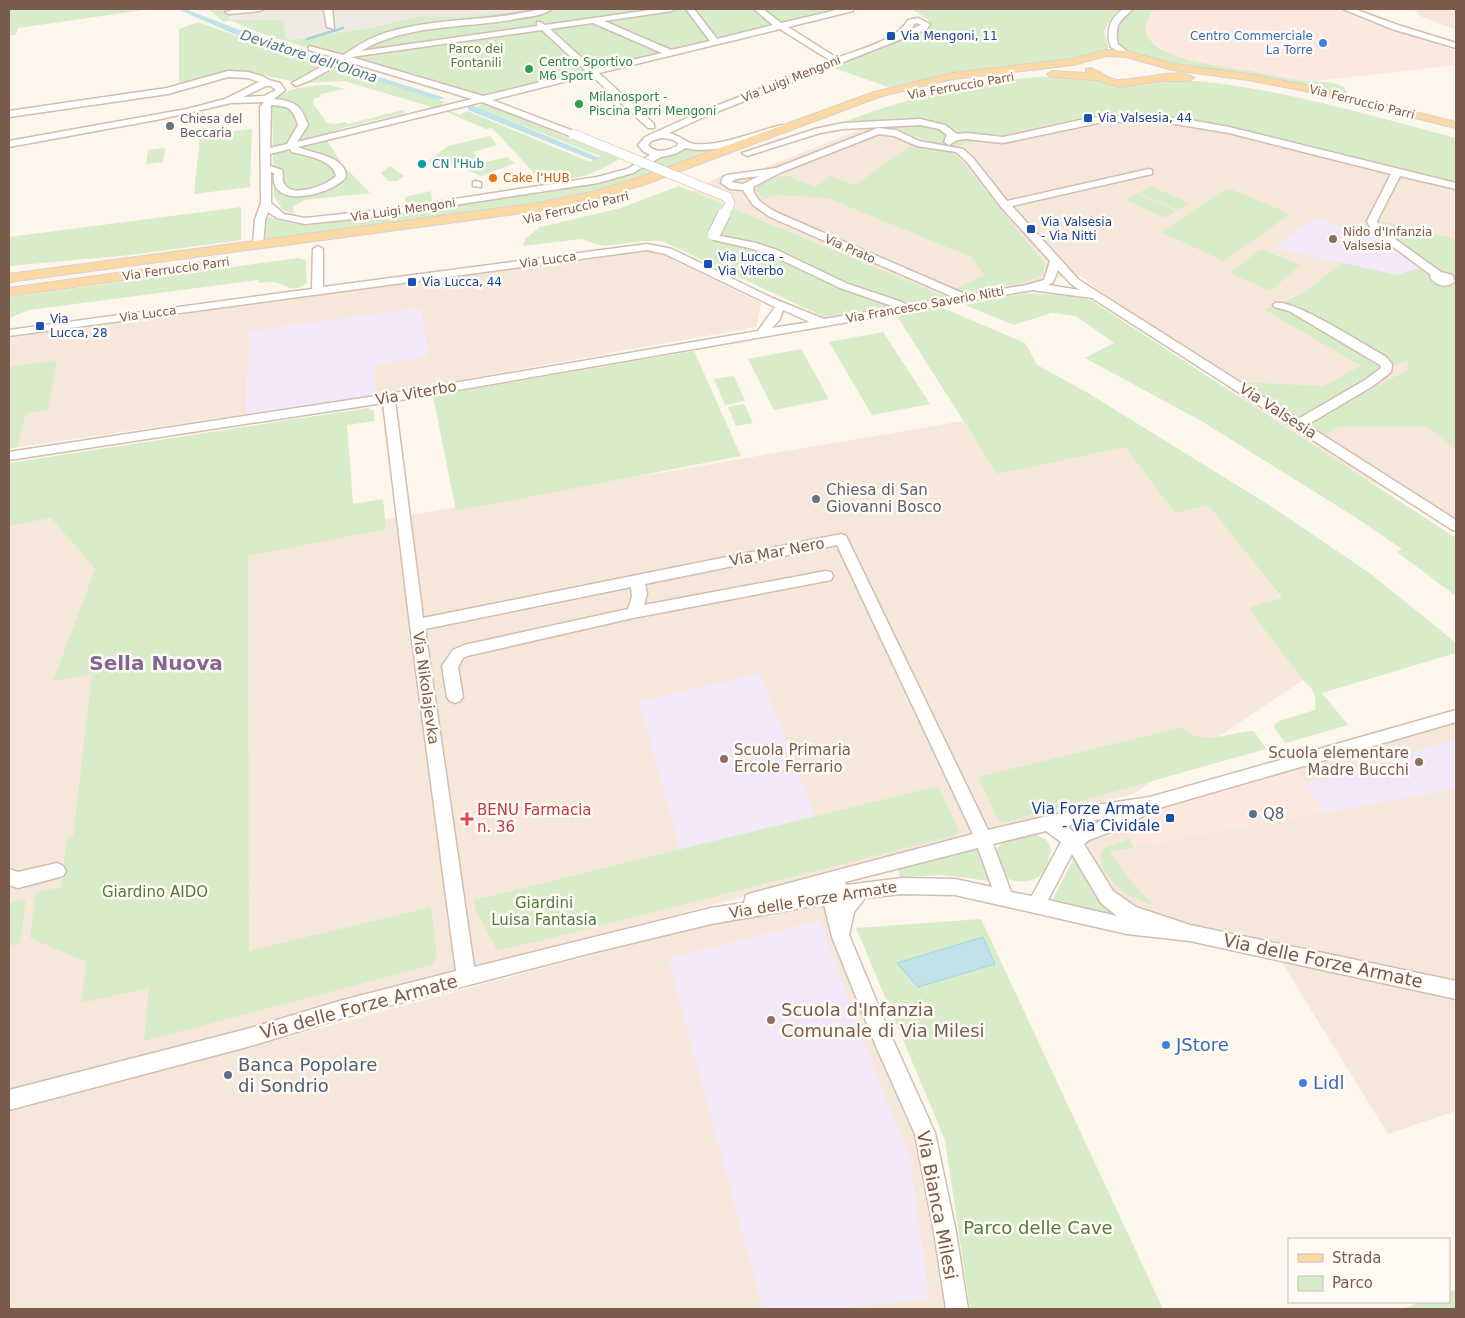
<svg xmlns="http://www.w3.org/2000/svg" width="1465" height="1318" viewBox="0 0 1465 1318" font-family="'DejaVu Sans',sans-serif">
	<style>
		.residential { fill: #f5e8da }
		.commercial { fill: #fde8e0 }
		.industrial { fill: #efe9e4 }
		.education { fill: #f3e8fa }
		.green { fill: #d8ecc9 }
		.water { fill: #bfe3e8; stroke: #a5d3da }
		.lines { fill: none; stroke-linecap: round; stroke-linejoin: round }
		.stream { stroke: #a5d3da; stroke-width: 2.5 }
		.canal { fill: #bfe3e8; fill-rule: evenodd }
		.minor-casing { stroke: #d1beb0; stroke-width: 3 }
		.major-casing { stroke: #dad1cd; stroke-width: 2 }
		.minor { fill: #fff; fill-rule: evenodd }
		.major { fill: #fbd9a5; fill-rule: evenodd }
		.minor-bridge-far1-casing { stroke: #d1beb0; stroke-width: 10; stroke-linecap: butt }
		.minor-bridge-casing { stroke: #d1beb0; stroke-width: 14; stroke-linecap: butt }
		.minor-bridge-far1 { stroke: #fff; stroke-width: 9 }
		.minor-bridge { stroke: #fff; stroke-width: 12 }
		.transit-dot { fill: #1a4fb4; stroke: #fffaf3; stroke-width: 2 }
		.shop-dot { fill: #3f7fe0; stroke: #fffaf3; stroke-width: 2 }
		.leisure-dot { fill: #2e9e5b; stroke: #fffaf3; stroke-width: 2 }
		.worship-dot { fill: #6b7280; stroke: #fffaf3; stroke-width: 2 }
		.culture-dot { fill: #0f9aa8; stroke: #fffaf3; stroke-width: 2 }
		.food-dot { fill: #e8710a; stroke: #fffaf3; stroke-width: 2 }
		.education-dot { fill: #8d6e63; stroke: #fffaf3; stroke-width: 2 }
		.service-dot { fill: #5c6f8a; stroke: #fffaf3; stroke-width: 2 }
		.health-dot { fill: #e0444e; stroke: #fffaf3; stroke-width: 2 }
		.labels { text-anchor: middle; stroke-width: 5; stroke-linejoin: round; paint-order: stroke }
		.far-transit-label { font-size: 12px; fill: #164399; stroke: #fffaf3; text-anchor: start }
		.far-shop-label { font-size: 12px; fill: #366cbe; stroke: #fffaf3; text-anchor: end }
		.far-park-label { font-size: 12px; fill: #537a41; stroke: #fffaf3 }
		.far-leisure-label { font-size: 12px; fill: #27864d; stroke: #fffaf3; text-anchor: start }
		.far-street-label { font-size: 12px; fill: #7a5c4d; stroke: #fffaf3 }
		.far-worship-label { font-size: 12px; fill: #5b616d; stroke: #fffaf3; text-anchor: start }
		.far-culture-label { font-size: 12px; fill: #0d838f; stroke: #fffaf3; text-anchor: start }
		.far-food-label { font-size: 12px; fill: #c56008; stroke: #fffaf3; text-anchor: start }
		.far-education-label { font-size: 12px; fill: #785e54; stroke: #fffaf3; text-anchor: start }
		.far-water-label { font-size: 14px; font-style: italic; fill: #437c86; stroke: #fffaf3 }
		.street-label { font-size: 15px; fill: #7a5c4d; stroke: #fffaf3 }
		.worship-label { font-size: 15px; fill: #5b616d; stroke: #fffaf3; text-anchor: start }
		.education-label { font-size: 15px; fill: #785e54; stroke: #fffaf3; text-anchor: start }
		.transit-label { font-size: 15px; fill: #164399; stroke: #fffaf3; text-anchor: end }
		.health-label { font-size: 15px; fill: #be3a42; stroke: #fffaf3; text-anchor: start }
		.service-label { font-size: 15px; fill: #4e5e75; stroke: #fffaf3; text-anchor: start }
		.park-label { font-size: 15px; fill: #537a41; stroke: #fffaf3 }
		.near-street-label { font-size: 18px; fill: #7a5c4d; stroke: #fffaf3 }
		.near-education-label { font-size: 18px; fill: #785e54; stroke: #fffaf3; text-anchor: start }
		.near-shop-label { font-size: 18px; fill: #366cbe; stroke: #fffaf3; text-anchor: start }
		.near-service-label { font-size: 18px; fill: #4e5e75; stroke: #fffaf3; text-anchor: start }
		.near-park-label { font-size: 18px; fill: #537a41; stroke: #fffaf3 }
		.district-label { font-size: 20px; font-weight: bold; fill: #846695; stroke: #fffaf3 }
	</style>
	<rect width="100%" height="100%" fill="#fdf6ec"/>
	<g class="residential">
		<path d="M1414,9H1456V30L1420,16Z"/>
		<path d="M1056,96L1456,154V526L1308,449L1140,319L1078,275L946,297L691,191L728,173H752L859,130L888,121Z"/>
		<path d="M649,251L657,252L761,303L757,327L375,395L374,365L250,331L246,414L18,447L26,413L57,361L9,367V338L623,252Z"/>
		<path d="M963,421L997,474L1124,446L1175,512L1208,505L1282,599L1248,608L1303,680L1133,794L9,1090V526L51,518L95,569L54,680L224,547Z"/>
		<path d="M1456,720V983L1180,924L1129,905L1114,894L1079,844L1120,821L1326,812L1293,766Z"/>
		<path d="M828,899L921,1139L949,1309H9V1112L710,923Z"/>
		<path d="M1276,953L1456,990V1111L1388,1134Z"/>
	</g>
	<g class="commercial">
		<path d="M1154,9H1336L1373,23L1456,51V65L1308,82L1198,63L1167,53L1149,39L1144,27L1151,11Z"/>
		<path d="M1293,766L1326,812L1134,847L1120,821L1143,808Z"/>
	</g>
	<path class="industrial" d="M230,9H518L519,11L458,17L419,16L374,27L292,40L229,20Z"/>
	<g class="education">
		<path d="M1315,218L1357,231L1364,229L1419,268L1397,275L1275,248Z"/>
		<path d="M421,308L428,356L374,365L375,395L246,414L250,331Z"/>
		<path d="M760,673L815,816L680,849L639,702Z"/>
		<path d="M1456,739V789L1326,812L1306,784Z"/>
		<path d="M820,920L879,1082L910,1157L929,1299L834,1309H763L668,958Z"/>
	</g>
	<g class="green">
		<path d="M9,9H150L18,28L16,35H9Z"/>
		<path d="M208,9H230L229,20H283L286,38L292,40L374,27L419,16L458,17L519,11L518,9H840L475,100L263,34L229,20L224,22Z"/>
		<path d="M912,9H1122L1114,14L1104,31L1108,46V50L1061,62L971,70L888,87L831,67L929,28L930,24L928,20Z"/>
		<path d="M1134,9L1159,10L1152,11C1150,17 1144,25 1146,32C1154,61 1225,66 1250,71C1268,74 1287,79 1306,81C1319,82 1331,81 1343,86L1350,97L1183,67L1128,53L1117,46L1116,23L1124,15Z"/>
		<path d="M198,22L237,36L325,63L316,69L326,74L337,67L445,102L438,107H432L344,81L301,83L243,71L214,75L179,83V29Z"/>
		<path d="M1053,76C1063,76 1073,76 1083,78C1097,80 1110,86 1124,86C1148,87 1171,78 1196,81C1284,89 1371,116 1456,138V181L1189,118L1126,114L1098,115L1071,119L947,148L890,126L844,122C912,96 980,80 1053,76Z"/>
		<path d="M330,85L345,89L320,94L321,96L314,99L313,103L327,123L335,124L345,122L348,124L403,110L406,113L339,129L324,136L342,164L370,193L305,200L293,207V210L296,215L282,209L274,196L272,104C285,86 310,86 330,85Z"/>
		<path d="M484,103L620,159C601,170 576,183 553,178L550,172L535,174L492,128L486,129L442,110L445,109L460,115L467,111L590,162L600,156L476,107Z"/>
		<path d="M252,129L250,187L194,194L200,135Z"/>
		<path d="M490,136L497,145L473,152L482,163L507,157L515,163L481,176L455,165L439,168L428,161L448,146Z"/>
		<path d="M751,136C686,161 623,185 555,200L261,241L264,219L267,217L291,223L309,225L407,213L599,181L683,147L691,148Z"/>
		<path d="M910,147L946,150L958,157L1044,263C1044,267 1045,271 1042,274C1033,284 978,290 963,292L956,289L984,275L971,257L828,198L778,195L764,199L755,191L757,185L786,175L815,187L831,176L855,185Z"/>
		<path d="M165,148L163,162L146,164L148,150Z"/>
		<path d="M390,166L404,176L397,181H388L381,173Z"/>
		<path d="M679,186L691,191L946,297L824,317L662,241H644L603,246L581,239L523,246L526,238L540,227L621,208Z"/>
		<path d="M1150,186L1189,203L1178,210L1139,193Z"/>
		<path d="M1228,188L1290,214L1224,261L1161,232Z"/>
		<path d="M431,191L432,201L411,204L405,201V197Z"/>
		<path d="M1137,193L1176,211L1165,218L1126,200Z"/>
		<path d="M241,207V240L131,255L9,266V237Z"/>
		<path d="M1380,221L1456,239V277L1446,271L1435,269L1385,232Z"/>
		<path d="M1261,249L1301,265L1270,291L1230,273Z"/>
		<path d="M298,258L306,260L307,283C290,295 287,283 272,282C268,282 263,283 259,283L258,280L29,310L9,318V298L17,296Z"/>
		<path d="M1342,263L1397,275L1419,268C1430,276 1437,293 1456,284V449L1428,427H1339L1326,435L1308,423L1409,369L1407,359L1298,418L1239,382L1323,386L1361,366L1265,310L1302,294Z"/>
		<path d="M1025,293L1073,296L1092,301L1456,538V596L1397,552L1402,549L1355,517L1203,422L1085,358L1114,343L1076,316L1052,313L1014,325L965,305Z"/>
		<path d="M943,308L1025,343L1037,365L1088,393L1269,505L1371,574L1456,643V653L1322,693L1348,725L1286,743L1274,728L1275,724L1282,720L1315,710C1317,696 1314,689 1303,680L1248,608L1282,598L1208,505L1175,513L1125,447L997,474L897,316Z"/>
		<path d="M883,332L930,404L872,415L829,342Z"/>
		<path d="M801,349L829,399L774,410L748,359Z"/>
		<path d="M694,351L741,456L456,511L433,396Z"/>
		<path d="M57,360L48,410L26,413L18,447L9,449V367Z"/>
		<path d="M734,376L745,401L725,405L714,379Z"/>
		<path d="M744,404L753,423L736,426L728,407Z"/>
		<path d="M368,408L374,411L375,421L347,425L353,504L383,499L386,529L248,556L249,951L431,907L437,957L432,965L144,1041L149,988L81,1003L87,962L30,938L36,892L61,887L67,837L73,836L92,674L53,681L95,569L51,518L9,526V463Z"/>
		<path d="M1183,727C1203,749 1229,731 1254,731L1266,749L1003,823L998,819L978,777Z"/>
		<path d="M938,786L959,830L957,835L544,940L497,950L476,911L474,900Z"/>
		<path d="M1035,835L1046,839L1051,849C1049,856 1047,868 1042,874C1032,884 1007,885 1000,871C997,865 997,855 997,848L1005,841Z"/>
		<path d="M1130,839L1134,847L1109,852L1135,886L1154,905C1128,899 1104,882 1100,854L1104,848Z"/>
		<path d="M981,849L989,881L943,875L901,877L897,869L971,850Z"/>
		<path d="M1074,858L1092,887L1115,914L1051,902Z"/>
		<path d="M26,899L20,943L9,946V903Z"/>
		<path d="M981,919L1163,1309H970L945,1140L856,928Z"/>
		<path d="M1456,1289V1309H1402L1422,1302H1449V1292Z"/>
	</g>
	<path class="water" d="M983,937L995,964L918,987L897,963Z"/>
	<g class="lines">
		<path class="stream" d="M307,39L343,28"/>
		<g class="canal">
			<path d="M177,9H185L279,45L445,98L438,100L241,37Z"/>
			<path d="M468,106H474L600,158L593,160L468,110Z"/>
		</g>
		<g class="minor-casing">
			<g id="minor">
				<path d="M238,9H264L260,11L229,14L225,12Z"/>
				<path d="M324,9H332L334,29L327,27Z"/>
				<path d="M540,9H552C543,16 526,17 515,19C463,29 408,23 361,51L537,26V22H540L545,25L657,9H676L672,11L604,21L671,50L710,41L686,9H694L717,39L773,25L754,9H763L781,23L841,9H854L853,11L788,27L834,56V59C857,50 896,41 908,20L918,18L930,24L927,29L704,117L669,133C679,135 687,143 694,144C720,147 756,131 782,125L785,126V130C758,137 713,156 686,148L675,154L661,157L633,173L598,183L390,215L305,224L277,218L268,212L265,220L263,244L258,247L253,244L255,220L261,203L260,107L264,102L231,103L161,119L9,147V141L187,109L225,99L259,82L248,78L228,77L168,94L9,117V111L167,88L228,71L248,72L262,76L269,80L280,83L285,90L274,99C295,101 301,105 308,125L297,142L472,99L345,61L311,80L296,86L292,83L337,58L309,50V46L343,55C357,46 371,37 388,32C437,17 490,22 540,9ZM593,23L662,53L594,69L550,29ZM917,23L921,25L912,29L914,24ZM780,29L831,61L698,113L645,137L638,145L643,151L650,155L627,169L597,177L390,209L305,218L284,214L271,203V172L274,173C268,210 331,196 346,177C346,155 312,154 298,147L482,102L570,136H576V132L492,100L591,75L648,128H654V124L599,73ZM542,30L586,71L483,96L351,57ZM266,86H271L276,90L264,96L243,97ZM271,105C289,106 293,108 298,125L287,144L270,148ZM661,138L671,139L678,143L677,146C666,151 656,154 648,145L651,141ZM290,149L292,152C306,156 333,159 336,176C327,185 294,198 285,185C281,181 284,175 282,170L270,166V154Z"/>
				<path d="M1124,9H1133C1120,21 1114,24 1118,44L1129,53L1125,56L1111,47C1105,32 1110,17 1124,9Z"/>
				<path d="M1343,9H1354L1398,25L1456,43V48L1392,29Z"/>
				<path d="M1141,115L1185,119L1229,127L1456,183V189L1400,176L1377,221L1381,229L1441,272L1452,275L1455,281C1447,289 1436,286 1430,277L1431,275L1372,231L1367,221L1391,174L1229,133L1163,122H1103L1003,143L966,139L957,140L949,145L944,142L947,135L939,129L920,125L843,129L820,133L747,156L742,153L815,129L843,123L920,119L945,125L957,134L966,133L1003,137L1089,118Z"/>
				<path d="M878,128L896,130L919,141L963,149L973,158L1007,201L1149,169L1152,170V174L1012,206L1079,280L1298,419L1365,380L1381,368L1380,365L1289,311L1275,307L1273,305L1275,303C1293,298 1366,346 1385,356L1392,364L1391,372L1373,386L1307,425L1456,520V531L1451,529L1092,298L1032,290L395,401L423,618L841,534L846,536L988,830L1096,805L1150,797L1456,710V722L1152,810L1131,824L1089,840L1084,844L1113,891L1136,907L1190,925L1456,981V999L1190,941L1127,934L955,895L902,894L865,898L854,912L849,935L889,1031L935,1133L956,1232L968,1309H946L934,1232L915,1134L875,1044L832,937L824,904L711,924L591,953L343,1018L247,1047L9,1110V1090L247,1029L343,1000L456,971L410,625L383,403L9,460V452L389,394L758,331L775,307L665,254L647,250L9,336V330L312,289L313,249L318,246L323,249V287L647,244L672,249L772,298L824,319L895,307L840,288L769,254L749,248L714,240L709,234L714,231L721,236L756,243L777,250L848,284L902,302L906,305L953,297L770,217L753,205L743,190L730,189L721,183L723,177L727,175L776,168ZM879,134L894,136L917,146L956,152L967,162L1001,207L1050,261L1044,280L1026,285L967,295L778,213C767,207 754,200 753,187L782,172ZM759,176L743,184L731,182L736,179ZM1058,270L1071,284L1080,290L1048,285L1053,282ZM783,310L810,322L772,328L780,319ZM837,545L973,834L752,893L746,895L744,903L711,908L474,967L425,629L631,587L632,597L628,609L464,645L453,650L442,666L447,697L450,701L455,703L460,701L463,697L458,667L463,658L467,656L633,618L826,581L831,580L833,576L831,572L826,571L644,605L647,594L645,584ZM1114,816L1074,832L1067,826ZM1046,831L1061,842L1032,896L1011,892L993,844ZM978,848L992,887L955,879L902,878L846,885L845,882ZM1072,854L1101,903L1117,916L1048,900Z"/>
				<path d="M476,181L481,183V187L473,186V182Z"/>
				<path d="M57,863L63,866L66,871L63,876L18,888L9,885V869L18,872Z"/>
			</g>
		</g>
		<g class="major-casing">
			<g id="major">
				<path d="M1106,50L1127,51L1174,64L1248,74L1305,85L1456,122V128L1305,91L1248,80L1173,70L1126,57L1106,56L1073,65L953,79L882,96L646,184L603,197L538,211L9,282V274L538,203L596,191L638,178L874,92L953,73L1072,59Z"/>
				<path d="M1090,68C1100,70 1106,79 1118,80C1136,81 1182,66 1194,78L1189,81H1162L1120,87L1096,80L1052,77L1047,74L1052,71L1086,73V69Z"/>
				<path d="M198,262L205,266L203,269L9,296V288Z"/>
			</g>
		</g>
		<use href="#minor" class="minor"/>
		<use href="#major" class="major"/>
		<g class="minor-bridge-far1-casing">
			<path id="minor-bridge-far1" d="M573,134L727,197L730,203L724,216"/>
		</g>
		<g class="minor-bridge-casing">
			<path id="minor-bridge" d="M714,234L724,214"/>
		</g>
		<use href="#minor-bridge-far1" class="minor-bridge-far1"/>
		<use href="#minor-bridge" class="minor-bridge"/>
	</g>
	<g class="transit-dot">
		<rect x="886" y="31" width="10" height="10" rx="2.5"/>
		<rect x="1083" y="113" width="10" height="10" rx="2.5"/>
		<rect x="1026" y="224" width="10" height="10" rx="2.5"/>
		<rect x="703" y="259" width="10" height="10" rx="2.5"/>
		<rect x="407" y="277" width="10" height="10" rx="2.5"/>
		<rect x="35" y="321" width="10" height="10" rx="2.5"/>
		<rect x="1165" y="813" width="10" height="10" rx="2.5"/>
	</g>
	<g class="shop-dot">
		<circle cx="1323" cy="43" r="5"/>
		<circle cx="1166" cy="1045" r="5"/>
		<circle cx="1303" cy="1083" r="5"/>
	</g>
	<g class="leisure-dot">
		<circle cx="529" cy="69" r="5"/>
		<circle cx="579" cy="104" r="5"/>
	</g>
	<g class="worship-dot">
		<circle cx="170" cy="126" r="5"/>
		<circle cx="816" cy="499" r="5"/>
	</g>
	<circle class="culture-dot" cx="422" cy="164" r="5"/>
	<circle class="food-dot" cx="493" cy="178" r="5"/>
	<g class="education-dot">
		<circle cx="1333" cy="239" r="5"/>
		<circle cx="724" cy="759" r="5"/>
		<circle cx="1419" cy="762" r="5"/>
		<circle cx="771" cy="1020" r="5"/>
	</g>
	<g class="service-dot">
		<circle cx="1253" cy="814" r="5"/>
		<circle cx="228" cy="1075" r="5"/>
	</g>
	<path class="health-dot" d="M464.5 811.5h5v5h5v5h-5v5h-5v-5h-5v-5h5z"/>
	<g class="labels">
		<g class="far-transit-label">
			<text x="901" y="40">Via Mengoni, 11</text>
			<text x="1098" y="122">Via Valsesia, 44</text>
			<text x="1041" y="226">Via Valsesia<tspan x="1041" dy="14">- Via Nitti</tspan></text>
			<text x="718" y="261">Via Lucca -<tspan x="718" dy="14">Via Viterbo</tspan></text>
			<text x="422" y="286">Via Lucca, 44</text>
			<text x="50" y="323">Via<tspan x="50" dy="14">Lucca, 28</tspan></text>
		</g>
		<g class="far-shop-label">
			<text x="1313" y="40">Centro Commerciale<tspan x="1313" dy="14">La Torre</tspan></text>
		</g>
		<g class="far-park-label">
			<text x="476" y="53">Parco dei<tspan x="476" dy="14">Fontanili</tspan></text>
		</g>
		<g class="far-leisure-label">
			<text x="539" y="66">Centro Sportivo<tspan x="539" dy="14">M6 Sport</tspan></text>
			<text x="589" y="101">Milanosport -<tspan x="589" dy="14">Piscina Parri Mengoni</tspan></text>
		</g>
		<g class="far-street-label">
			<text transform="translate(791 79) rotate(-22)" y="4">Via Luigi Mengoni</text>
			<text transform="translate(961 86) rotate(-10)" y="4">Via Ferruccio Parri</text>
			<text transform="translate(1362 102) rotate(14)" y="4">Via Ferruccio Parri</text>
			<text transform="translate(576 208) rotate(-13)" y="4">Via Ferruccio Parri</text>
			<text transform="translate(403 210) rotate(-8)" y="4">Via Luigi Mengoni</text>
			<text transform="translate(850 249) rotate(24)" y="4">Via Prato</text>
			<text transform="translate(548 260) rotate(-8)" y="4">Via Lucca</text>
			<text transform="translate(176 269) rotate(-8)" y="4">Via Ferruccio Parri</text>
			<text transform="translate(925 305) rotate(-10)" y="4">Via Francesco Saverio Nitti</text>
			<text transform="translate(148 314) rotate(-8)" y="4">Via Lucca</text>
		</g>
		<g class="far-worship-label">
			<text x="180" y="123">Chiesa del<tspan x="180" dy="14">Beccaria</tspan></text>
		</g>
		<g class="far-culture-label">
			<text x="432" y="168">CN l'Hub</text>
		</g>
		<g class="far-food-label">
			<text x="503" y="182">Cake l’HUB</text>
		</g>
		<g class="far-education-label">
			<text x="1343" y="236">Nido d'Infanzia<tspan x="1343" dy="14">Valsesia</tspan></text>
		</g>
		<g class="far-water-label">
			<text transform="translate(309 56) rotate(18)" y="5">Deviatore dell'Olona</text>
		</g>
		<g class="street-label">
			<text transform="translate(416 393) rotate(-10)" y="5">Via Viterbo</text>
			<text transform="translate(1278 411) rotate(33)" y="5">Via Valsesia</text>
			<text transform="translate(777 552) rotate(-11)" y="5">Via Mar Nero</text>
			<text transform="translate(426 688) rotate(82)" y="5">Via Nikolajevka</text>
			<text transform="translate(813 900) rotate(-9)" y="5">Via delle Forze Armate</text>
		</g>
		<g class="worship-label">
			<text x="826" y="495">Chiesa di San<tspan x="826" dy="17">Giovanni Bosco</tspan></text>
		</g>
		<g class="education-label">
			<text x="734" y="755">Scuola Primaria<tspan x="734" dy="17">Ercole Ferrario</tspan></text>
			<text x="1409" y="758" text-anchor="end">Scuola elementare<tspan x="1409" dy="17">Madre Bucchi</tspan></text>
		</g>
		<g class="transit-label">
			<text x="1160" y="814">Via Forze Armate<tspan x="1160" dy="17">- Via Cividale</tspan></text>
		</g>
		<g class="health-label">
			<text x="477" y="815">BENU Farmacia<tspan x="477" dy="17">n. 36</tspan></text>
		</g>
		<g class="service-label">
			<text x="1263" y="819">Q8</text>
		</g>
		<g class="park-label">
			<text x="155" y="897">Giardino AIDO</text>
			<text x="544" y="908">Giardini<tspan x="544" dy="17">Luisa Fantasia</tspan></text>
		</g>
		<g class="near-street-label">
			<text transform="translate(1323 961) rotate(12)" y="6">Via delle Forze Armate</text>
			<text transform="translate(359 1007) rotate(-15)" y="6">Via delle Forze Armate</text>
			<text transform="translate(937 1205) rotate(79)" y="6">Via Bianca Milesi</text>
		</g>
		<g class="near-education-label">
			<text x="781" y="1016">Scuola d'Infanzia<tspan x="781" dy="21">Comunale di Via Milesi</tspan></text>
		</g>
		<g class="near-shop-label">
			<text x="1176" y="1051">JStore</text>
			<text x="1313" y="1089">Lidl</text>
		</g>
		<g class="near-service-label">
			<text x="238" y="1071">Banca Popolare<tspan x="238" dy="21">di Sondrio</tspan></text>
		</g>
		<g class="near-park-label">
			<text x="1038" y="1234">Parco delle Cave</text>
		</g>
		<g class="district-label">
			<text x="156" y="670">Sella Nuova</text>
		</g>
	</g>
	<rect width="1465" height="1318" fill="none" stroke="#7a5c4d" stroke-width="20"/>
	<rect x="1288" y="1238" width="162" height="65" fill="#fffaf3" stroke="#cabbb1"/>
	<rect x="1298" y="1254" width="25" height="8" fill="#fbd9a5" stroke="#cabbb1"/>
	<text x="1332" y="1263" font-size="15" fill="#7a5c4d">Strada</text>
	<rect x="1298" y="1276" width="25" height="15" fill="#d8ecc9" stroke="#cabbb1"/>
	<text x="1332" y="1288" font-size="15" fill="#7a5c4d">Parco</text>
</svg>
